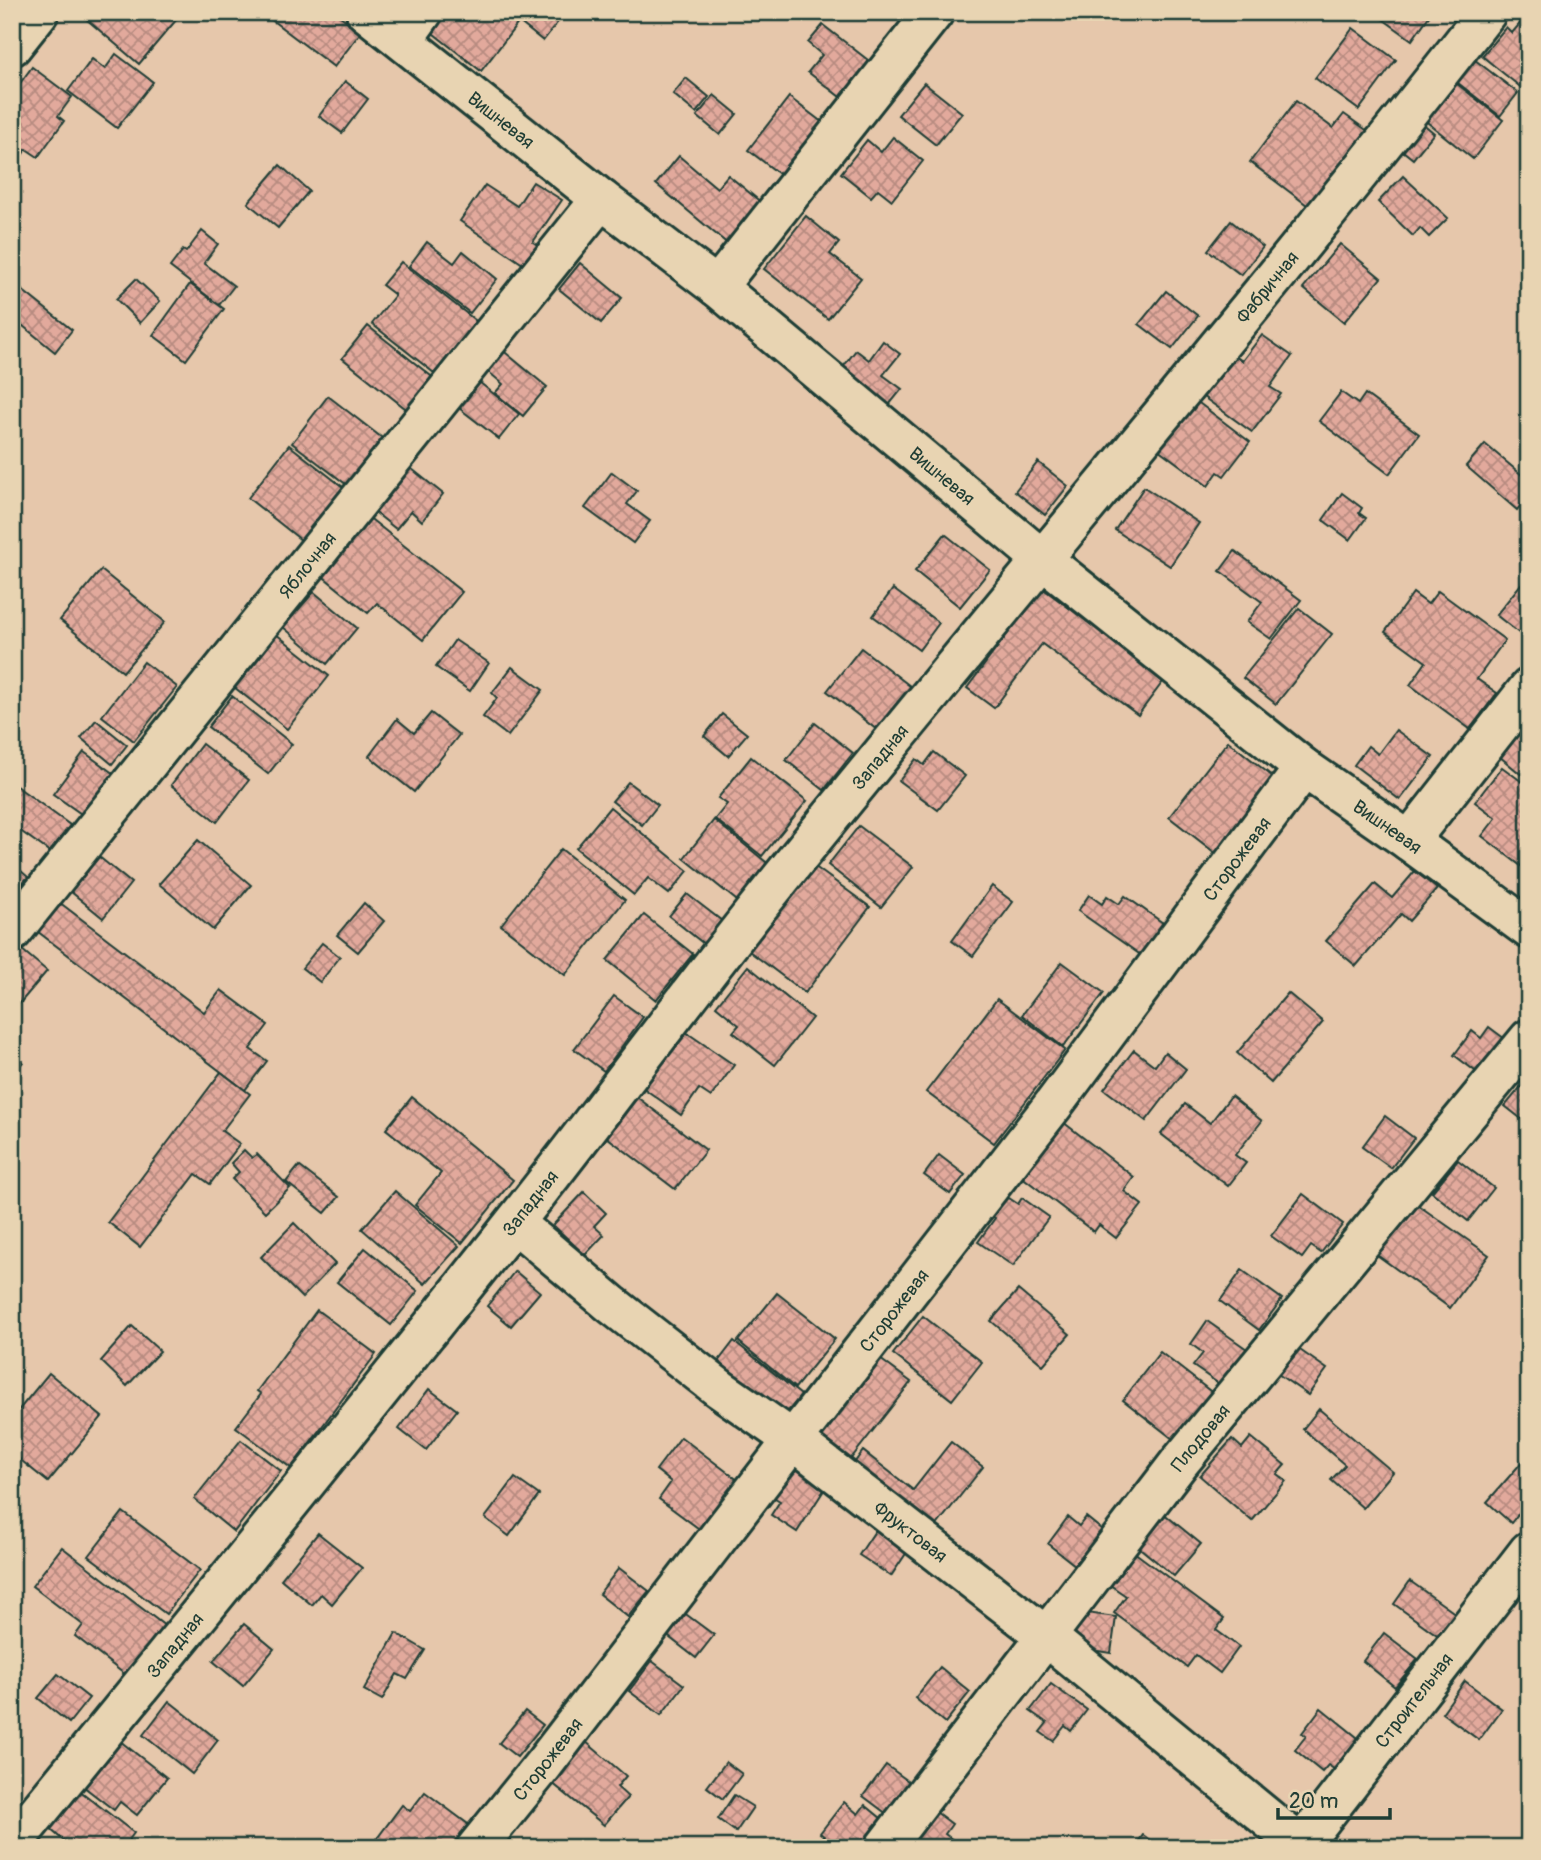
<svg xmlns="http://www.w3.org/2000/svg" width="1541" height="1860" viewBox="0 0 1541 1860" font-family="Pangolin,sans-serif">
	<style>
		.building { fill: url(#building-cross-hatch); stroke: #1f3d34; stroke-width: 2 }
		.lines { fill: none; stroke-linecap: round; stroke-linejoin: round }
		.street-casing { stroke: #1f3d34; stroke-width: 44 }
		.street { stroke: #e8d4b2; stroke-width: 38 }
		.labels { text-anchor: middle; stroke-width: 6; stroke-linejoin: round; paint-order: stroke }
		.street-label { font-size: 19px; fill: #1f3d34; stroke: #e8d4b2 }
	</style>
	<defs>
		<pattern id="building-cross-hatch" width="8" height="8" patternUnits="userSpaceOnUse" patternTransform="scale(1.75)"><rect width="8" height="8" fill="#e2a99c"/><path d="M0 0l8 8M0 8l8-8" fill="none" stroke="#b78b80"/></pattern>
	</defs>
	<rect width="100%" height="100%" fill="#e6c7ab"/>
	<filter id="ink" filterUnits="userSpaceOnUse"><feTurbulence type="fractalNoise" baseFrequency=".0143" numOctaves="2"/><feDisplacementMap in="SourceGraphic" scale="14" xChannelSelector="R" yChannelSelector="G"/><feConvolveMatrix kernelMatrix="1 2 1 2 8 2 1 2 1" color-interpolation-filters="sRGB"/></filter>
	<g filter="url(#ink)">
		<g class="building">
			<path d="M78,12H183L139,64Z"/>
			<path d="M261,12H335L361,32L334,67Z"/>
			<path d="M443,12H562L564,14L543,41L519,22L481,71L429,30Z"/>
			<path d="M1373,12H1432L1412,40Z"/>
			<path d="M1529,13V94L1482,56L1506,27L1512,33Z"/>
			<path d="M823,25L882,71L853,107L808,72L822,55L808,43Z"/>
			<path d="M1353,28L1396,60L1359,110L1315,78Z"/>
			<path d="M116,54L153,82L117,128L68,91L92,59L105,69Z"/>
			<path d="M1470,56L1518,93L1500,116L1453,79Z"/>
			<path d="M32,67L72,97L58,116L64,121L38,157L26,149L21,157L12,151V94Z"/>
			<path d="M686,78L709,97L696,113L673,94Z"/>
			<path d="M1452,80L1503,120L1473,159L1422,118Z"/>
			<path d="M345,81L368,99L342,133L319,116Z"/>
			<path d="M924,83L962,113L936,145L898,115Z"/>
			<path d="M714,95L737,114L720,135L697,116Z"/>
			<path d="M789,97L823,123L782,176L748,150Z"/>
			<path d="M1296,101L1333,128L1344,114L1369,132L1311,208L1250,162Z"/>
			<path d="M1414,116L1434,133L1413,159L1393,143Z"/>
			<path d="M893,137L923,161L892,200L878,189L871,197L841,173L867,140L881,152Z"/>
			<path d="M679,156L717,188L728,175L763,204L729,245L656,184Z"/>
			<path d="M280,165L309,191L278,228L248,203Z"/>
			<path d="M1403,176L1448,218L1429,237L1420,228L1413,236L1378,202Z"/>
			<path d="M533,182L562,200L533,242L546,251L533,271L460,221L485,185L517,206Z"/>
			<path d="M806,216L839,243L830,254L861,278L828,319L764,269Z"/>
			<path d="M1231,221L1263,247L1241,275L1208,250Z"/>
			<path d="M202,231L218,244L204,263L234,286L219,305L170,267L183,250L186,252Z"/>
			<path d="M427,242L454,263L463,251L497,279L470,313L409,266Z"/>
			<path d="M1340,244L1381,278L1344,322L1303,288Z"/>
			<path d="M401,262L485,328L443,380L372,324L395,295L382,285Z"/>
			<path d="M580,263L622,298L601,323L559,289Z"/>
			<path d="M136,279L160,301L140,323L116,299Z"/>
			<path d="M12,282L72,330L55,352L12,317Z"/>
			<path d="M190,284L224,309L186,360L153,335Z"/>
			<path d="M1166,291L1198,316L1172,349L1139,324Z"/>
			<path d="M368,326L436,380L410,412L342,358Z"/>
			<path d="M1262,335L1292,356L1270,387L1281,394L1252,432L1195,391L1226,349L1242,361Z"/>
			<path d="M883,341L900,354L883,375L902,389L885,410L838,374L856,350L869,360Z"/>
			<path d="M500,348L547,387L523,416L495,393L503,384L484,368Z"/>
			<path d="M479,382L519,414L499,439L459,408Z"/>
			<path d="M1341,392L1358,404L1365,394L1419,434L1389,474L1319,421Z"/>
			<path d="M328,396L386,441L351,488L292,443Z"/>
			<path d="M1195,400L1250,442L1224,476L1218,472L1208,486L1158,449Z"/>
			<path d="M1485,444L1529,481V496L1517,510L1466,466Z"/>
			<path d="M289,445L348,491L306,544L248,498Z"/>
			<path d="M1038,462L1068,486L1045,515L1015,491Z"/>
			<path d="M407,465L443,494L422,521L411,511L396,529L371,509Z"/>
			<path d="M612,472L637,491L627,504L650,521L633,543L585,508Z"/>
			<path d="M1144,487L1199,523L1170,566L1115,530Z"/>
			<path d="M1342,493L1362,508L1359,513L1366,518L1350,540L1323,520Z"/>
			<path d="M367,516L462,592L423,640L377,603L368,613L320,574Z"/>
			<path d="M945,534L990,570L960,607L915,571Z"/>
			<path d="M1235,551L1301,600L1271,639L1247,622L1262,602L1220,571Z"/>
			<path d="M101,570L165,622L123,672L60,620Z"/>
			<path d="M1529,574V641L1496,615Z"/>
			<path d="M1042,588L1165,679L1138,715L1042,644L994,708L967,688Z"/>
			<path d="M893,589L939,623L919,650L873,616Z"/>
			<path d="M1438,591L1505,640L1477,679L1497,693L1470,729L1410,685L1426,662L1385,632L1413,593L1428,604Z"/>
			<path d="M314,592L357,628L327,664L283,627Z"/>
			<path d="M1299,608L1332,634L1276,704L1243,678Z"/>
			<path d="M276,634L329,676L287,729L234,687Z"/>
			<path d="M455,640L489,663L470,691L436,667Z"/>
			<path d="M861,648L915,690L881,733L827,691Z"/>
			<path d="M144,662L177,687L134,741L102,716Z"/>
			<path d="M512,667L543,690L508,736L483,717L497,698L492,693Z"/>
			<path d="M232,696L292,744L268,774L208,727Z"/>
			<path d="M431,713L459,735L414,792L369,756L397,719L414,733Z"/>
			<path d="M722,714L747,734L728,756L704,736Z"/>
			<path d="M96,720L127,745L112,764L81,738Z"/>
			<path d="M815,723L853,753L824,790L786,760Z"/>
			<path d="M1396,730L1433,757L1400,800L1354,765L1368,746L1378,754Z"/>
			<path d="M1518,733L1529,742V781L1499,756Z"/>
			<path d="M1228,741L1282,784L1223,859L1169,817Z"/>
			<path d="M202,744L249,780L217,822L171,785Z"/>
			<path d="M84,752L118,777L87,818L53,794Z"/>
			<path d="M934,752L965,776L938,810L899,781L916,759L924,765Z"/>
			<path d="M751,757L807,801L762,856L715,819L727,804L718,798Z"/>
			<path d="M1502,767L1529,787V856L1521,866L1482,836L1496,818L1475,802Z"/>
			<path d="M628,782L658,805L642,825L612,801Z"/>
			<path d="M12,783L70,825L50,852L12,825Z"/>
			<path d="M610,807L688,871L669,894L648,878L634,895L576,848Z"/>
			<path d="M714,820L771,866L741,904L684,858Z"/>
			<path d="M859,826L913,867L881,907L828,865Z"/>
			<path d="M198,840L251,885L213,930L159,884Z"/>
			<path d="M561,849L625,900L565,975L501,925Z"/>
			<path d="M98,856L131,883L103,918L70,891Z"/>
			<path d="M12,863L28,877L12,894Z"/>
			<path d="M814,866L870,907L805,993L749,951Z"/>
			<path d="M1415,871L1437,889L1409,921L1401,914L1356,966L1326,941L1375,884L1392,898Z"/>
			<path d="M992,886L1013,902L973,956L952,941Z"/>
			<path d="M687,894L722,921L704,944L669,916Z"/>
			<path d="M1089,895L1102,904L1107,896L1119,904L1125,896L1170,928L1148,960L1078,911Z"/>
			<path d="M55,899L204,1012L221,990L268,1025L250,1049L267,1061L245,1090L33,928Z"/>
			<path d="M364,903L384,921L358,952L337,935Z"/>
			<path d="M644,915L693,954L656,1000L607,960Z"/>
			<path d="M322,943L340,957L320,982L302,968Z"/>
			<path d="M21,949L47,971L20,1003L14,998L12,1001V960Z"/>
			<path d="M1062,962L1104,993L1063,1047L1022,1015Z"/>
			<path d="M748,966L812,1018L775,1065L733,1032L739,1025L716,1006Z"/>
			<path d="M1288,993L1323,1022L1271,1083L1237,1053Z"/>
			<path d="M614,996L643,1017L604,1071L574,1049Z"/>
			<path d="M997,999L1065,1050L994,1143L926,1092Z"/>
			<path d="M1489,1027L1513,1045L1487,1080L1454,1055L1472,1031L1481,1038Z"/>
			<path d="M683,1030L734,1065L711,1097L699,1089L681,1115L642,1087Z"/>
			<path d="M1134,1050L1155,1066L1165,1052L1186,1069L1146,1121L1104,1089Z"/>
			<path d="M12,1054L23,1062L12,1075Z"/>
			<path d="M221,1072L250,1094L222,1131L240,1144L210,1184L196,1174L140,1247L108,1222Z"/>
			<path d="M1529,1077V1125L1505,1106Z"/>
			<path d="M629,1091L706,1150L675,1189L599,1131Z"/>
			<path d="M1231,1096L1262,1121L1235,1155L1246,1163L1228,1186L1161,1134L1185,1104L1210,1123Z"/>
			<path d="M412,1097L513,1180L462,1243L415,1205L441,1173L386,1129Z"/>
			<path d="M1385,1116L1414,1138L1391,1168L1362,1147Z"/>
			<path d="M1063,1122L1134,1177L1124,1191L1142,1205L1116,1238L1099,1225L1094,1232L1021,1176Z"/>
			<path d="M244,1150L252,1158L257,1154L290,1188L265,1212L232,1179L239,1172L231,1163Z"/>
			<path d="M939,1155L965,1175L950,1194L924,1175Z"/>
			<path d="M1458,1160L1494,1188L1468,1221L1432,1192Z"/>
			<path d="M299,1166L339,1197L325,1213L286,1182Z"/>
			<path d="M395,1191L459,1246L425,1284L362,1229Z"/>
			<path d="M584,1192L606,1213L594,1226L604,1235L585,1255L553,1225Z"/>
			<path d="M1003,1194L1018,1204L1022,1198L1049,1217L1013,1266L978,1242L995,1218L988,1214Z"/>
			<path d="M1303,1194L1343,1224L1321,1253L1311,1246L1302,1258L1271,1236Z"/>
			<path d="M1415,1203L1489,1255L1450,1308L1377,1255Z"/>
			<path d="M294,1223L335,1264L302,1298L261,1257Z"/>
			<path d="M365,1248L418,1291L391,1325L337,1282Z"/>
			<path d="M1242,1270L1282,1299L1259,1330L1220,1301Z"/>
			<path d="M515,1271L540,1292L511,1326L487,1306Z"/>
			<path d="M1018,1290L1070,1334L1043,1365L991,1321Z"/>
			<path d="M777,1293L835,1339L795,1388L738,1341Z"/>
			<path d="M317,1310L376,1354L291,1468L236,1427L261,1394L257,1391Z"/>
			<path d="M923,1316L982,1362L952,1400L893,1354Z"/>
			<path d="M1207,1321L1254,1354L1228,1390L1193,1366L1203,1353L1191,1344Z"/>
			<path d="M132,1326L160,1351L127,1386L101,1361Z"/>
			<path d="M734,1341L801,1395L781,1420L714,1367Z"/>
			<path d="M1297,1348L1327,1369L1308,1395L1278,1374Z"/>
			<path d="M1160,1352L1219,1398L1182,1446L1123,1400Z"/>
			<path d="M872,1353L911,1382L849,1461L810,1431Z"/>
			<path d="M49,1373L102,1417L48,1482L12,1453V1418Z"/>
			<path d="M429,1389L457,1410L426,1450L399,1429Z"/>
			<path d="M1319,1409L1393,1472L1363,1508L1331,1480L1345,1465L1303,1429Z"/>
			<path d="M681,1437L739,1481L702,1531L659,1499L671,1482L656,1470Z"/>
			<path d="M1251,1437L1285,1465L1277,1474L1286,1481L1252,1521L1200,1476L1232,1439L1242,1448Z"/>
			<path d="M241,1440L281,1471L234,1532L194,1499Z"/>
			<path d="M951,1442L983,1467L927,1538L846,1474L863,1451L913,1490Z"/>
			<path d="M1529,1454V1515L1522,1509L1511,1523L1487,1502Z"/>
			<path d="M791,1463L826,1487L797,1532L771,1515L780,1501L770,1495Z"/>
			<path d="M515,1478L539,1495L509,1536L485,1518Z"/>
			<path d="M123,1512L200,1570L166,1614L89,1556Z"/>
			<path d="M1162,1512L1201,1544L1174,1576L1135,1544Z"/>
			<path d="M1068,1517L1079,1526L1086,1517L1107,1534L1080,1569L1048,1544Z"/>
			<path d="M881,1522L913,1543L891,1576L859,1555Z"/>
			<path d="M318,1533L362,1568L332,1604L321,1594L312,1605L281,1579Z"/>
			<path d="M62,1547L165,1626L127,1676L75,1636L83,1625L32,1586Z"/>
			<path d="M1134,1552L1224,1619L1216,1630L1239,1647L1220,1673L1196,1655L1187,1667L1114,1613L1126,1596L1110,1585Z"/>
			<path d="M619,1568L649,1591L628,1617L599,1594Z"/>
			<path d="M1410,1581L1456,1614L1440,1637L1394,1604Z"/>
			<path d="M1072,1611L1116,1617L1111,1653L1067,1646Z"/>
			<path d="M683,1612L714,1635L696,1658L665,1634Z"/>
			<path d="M244,1624L274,1649L243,1686L213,1661Z"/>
			<path d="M396,1633L425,1650L407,1679L397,1674L382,1700L364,1690Z"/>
			<path d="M1384,1633L1418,1659L1395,1687L1363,1661Z"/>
			<path d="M652,1661L684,1685L661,1715L629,1691Z"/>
			<path d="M940,1667L970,1692L945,1723L915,1698Z"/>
			<path d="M58,1674L89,1698L69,1723L38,1698Z"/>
			<path d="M1465,1681L1502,1709L1479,1740L1442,1713Z"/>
			<path d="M1051,1684L1087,1710L1071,1731L1065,1726L1053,1741L1040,1732L1047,1723L1030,1711Z"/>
			<path d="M169,1701L218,1740L192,1774L143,1735Z"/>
			<path d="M1321,1708L1363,1742L1338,1772L1328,1765L1322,1772L1295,1750L1306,1736L1302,1733Z"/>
			<path d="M525,1711L543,1725L517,1757L499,1743Z"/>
			<path d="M115,1737L167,1778L137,1815L120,1802L114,1810L79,1783Z"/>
			<path d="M585,1741L626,1776L617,1787L628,1797L604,1825L551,1782Z"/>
			<path d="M726,1762L742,1774L723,1799L707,1787Z"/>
			<path d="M886,1765L915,1786L891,1817L863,1796Z"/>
			<path d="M79,1790L134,1833L123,1848H72L49,1828Z"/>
			<path d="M425,1792L468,1824L450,1848H370L402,1805L410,1811Z"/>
			<path d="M734,1795L753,1807L736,1832L718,1819Z"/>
			<path d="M844,1802L858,1814L865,1805L887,1823L867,1848H839L820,1833Z"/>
			<path d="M936,1812L952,1824L945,1834L957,1843L953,1848H923L914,1841Z"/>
			<path d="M1143,1835L1161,1848H1134Z"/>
		</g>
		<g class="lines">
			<g class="street-casing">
				<g id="street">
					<path id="s1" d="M366,12L601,199L717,287L1042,559L1304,768L1409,841L1529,929"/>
					<path d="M403,40L423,12"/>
					<path d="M12,46L39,12"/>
					<path d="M717,287L934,12"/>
					<path d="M1409,841L1529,688"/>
					<path id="s2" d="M12,932L601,199"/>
					<path id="s3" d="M515,1223L611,1304L720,1389L793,1440L1047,1637L1304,1848"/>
					<path id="s4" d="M12,1844C179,1640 346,1435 510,1228C601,1114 686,996 778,882C1012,591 1257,307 1487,12"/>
					<path id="s5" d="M476,1848L544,1764L793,1440L1054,1104L1304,768"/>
					<path id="s6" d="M884,1848L1179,1463L1529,1039"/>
					<path id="s7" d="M1299,1848L1529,1551"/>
				</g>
			</g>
			<use href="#street" class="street"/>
		</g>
	</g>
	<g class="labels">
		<g class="street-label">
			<text dy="7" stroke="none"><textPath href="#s1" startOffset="173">Вишневая</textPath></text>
			<text dy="7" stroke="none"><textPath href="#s4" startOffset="2000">Фабричная</textPath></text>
			<text dy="7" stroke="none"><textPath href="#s1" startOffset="740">Вишневая</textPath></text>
			<text dy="7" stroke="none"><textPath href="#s2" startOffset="471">Яблочная</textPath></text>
			<text dy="7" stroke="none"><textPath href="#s4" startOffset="1391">Западная</textPath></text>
			<text dy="7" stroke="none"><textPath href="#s1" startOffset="1307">Вишневая</textPath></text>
			<text dy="7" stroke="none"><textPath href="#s5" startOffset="1248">Сторожевая</textPath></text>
			<text dy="7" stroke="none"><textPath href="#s4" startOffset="824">Западная</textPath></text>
			<text dy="7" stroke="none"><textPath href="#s5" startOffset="681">Сторожевая</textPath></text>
			<text dy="7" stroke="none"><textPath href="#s6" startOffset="518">Плодовая</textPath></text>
			<text dy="7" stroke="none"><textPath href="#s3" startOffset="502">Фруктовая</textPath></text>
			<text dy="7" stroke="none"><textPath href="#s4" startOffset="257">Западная</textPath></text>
			<text dy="7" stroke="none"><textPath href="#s7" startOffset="187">Строительная</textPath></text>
			<text dy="7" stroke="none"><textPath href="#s5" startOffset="114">Сторожевая</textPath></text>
		</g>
	</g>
	<rect width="1541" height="1860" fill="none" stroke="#e8d4b2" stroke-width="42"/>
	<rect x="21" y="21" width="1499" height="1818" fill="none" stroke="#1f3d34" stroke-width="2.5" filter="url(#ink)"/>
	<path d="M1278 1808v10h112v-10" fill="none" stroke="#1f3d34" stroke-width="3.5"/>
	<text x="1289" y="1808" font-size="21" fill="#1f3d34" stroke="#e8d4b2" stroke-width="5" paint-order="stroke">20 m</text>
</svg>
